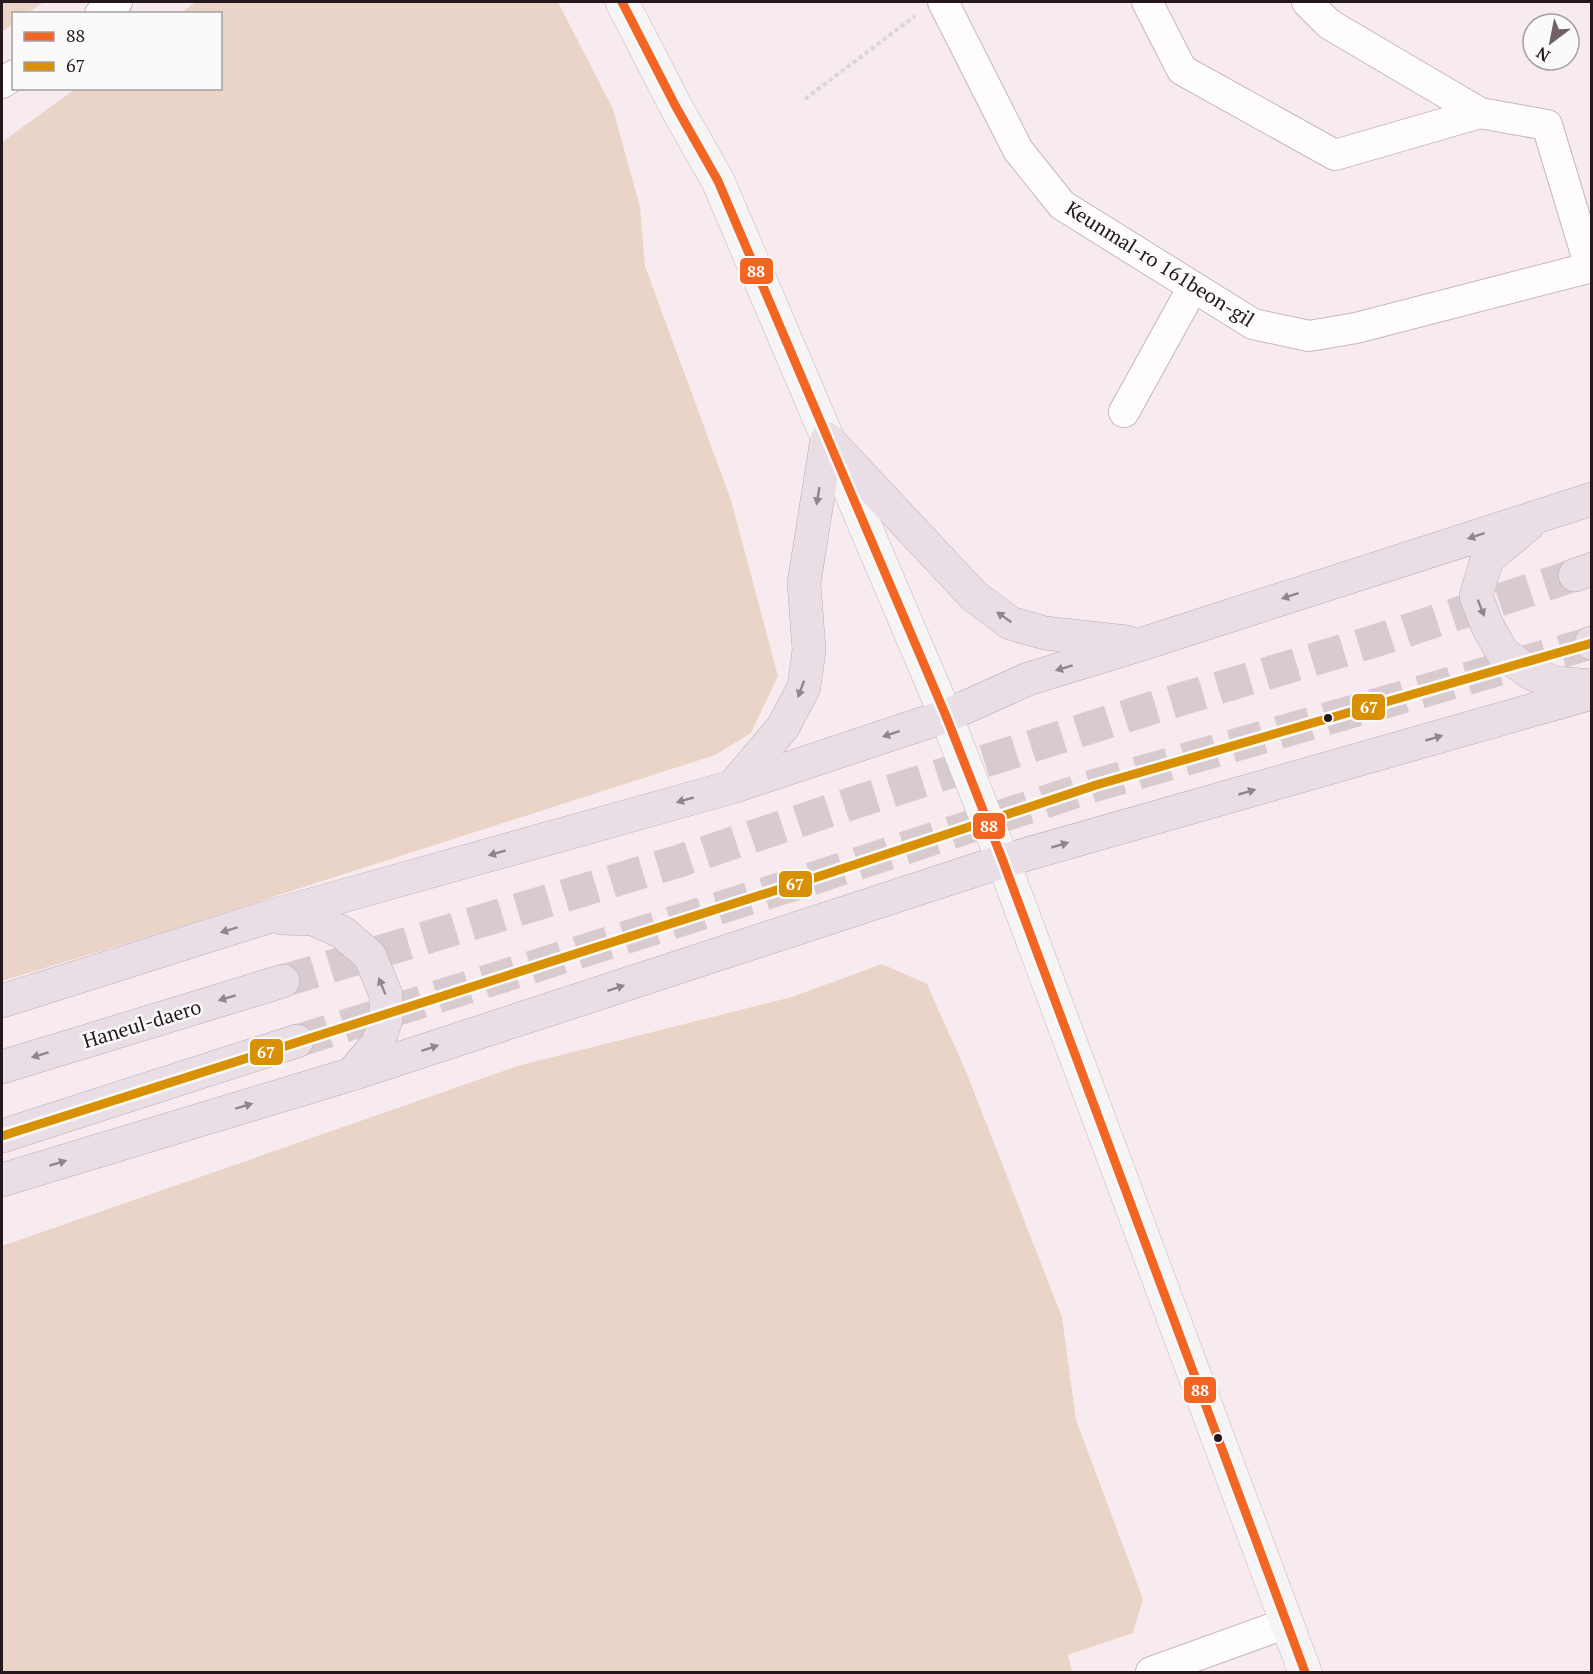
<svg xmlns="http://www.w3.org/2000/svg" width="1593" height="1674" viewBox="0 0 1593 1674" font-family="'PT Serif',serif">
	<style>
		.green { fill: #ead4c8 }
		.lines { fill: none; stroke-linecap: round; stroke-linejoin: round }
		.highway-tunnel { stroke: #d8cbcf; stroke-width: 33; stroke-dasharray: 33 16; stroke-linecap: butt }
		.street-casing { stroke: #c5b8bc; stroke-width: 32 }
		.secondary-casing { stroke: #c5b8bc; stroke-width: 34 }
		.highway-casing { stroke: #bbabb6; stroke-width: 34 }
		.path { stroke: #dad7d7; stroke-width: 4; stroke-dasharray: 4.5 3; stroke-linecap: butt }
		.street { stroke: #fefcfd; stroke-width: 30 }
		.secondary { stroke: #f7f4f6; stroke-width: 33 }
		.highway { stroke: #e9dee6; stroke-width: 33 }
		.bus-1-casing { stroke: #fafafa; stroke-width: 14 }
		.bus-2-casing { stroke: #fafafa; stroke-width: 14 }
		.bus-1 { stroke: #f26522; stroke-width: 9 }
		.bus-2 { stroke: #d89104; stroke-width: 9 }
		.oneway { fill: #91848b }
		.bus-dot { fill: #25171b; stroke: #fafafa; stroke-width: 2 }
		.labels { text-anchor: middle; stroke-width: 5; stroke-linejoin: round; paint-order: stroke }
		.street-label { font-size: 20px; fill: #25171b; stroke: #fafafa }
		.line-badge { stroke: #fafafa; stroke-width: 2 }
		.badge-label { font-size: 16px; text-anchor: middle; font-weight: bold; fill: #fff }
	</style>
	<rect width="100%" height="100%" fill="#f8ebef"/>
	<g class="green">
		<path d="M2,2H44L27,13L14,14L13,24L2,32Z"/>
		<path d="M196,2H558L613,109L640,207L645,266L731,500L778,676L751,733L715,755L167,931L2,981V142L75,89L220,88V14L180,13Z"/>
		<path d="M882,964L927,984L967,1074L1062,1317L1076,1420L1143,1599L1133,1633L1068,1655L1072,1672H2V1246L521,1065L792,997Z"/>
	</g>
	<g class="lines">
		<g class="highway-tunnel">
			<path d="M283,981L679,861L856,802L1155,707L1378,640L1575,575"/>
			<path d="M297,1041L805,881L1096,785L1591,643"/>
		</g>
		<g class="street-casing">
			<g id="street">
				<path d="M943,2L1018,150L1062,205L1253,324L1309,336L1356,328L1592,267"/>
				<path d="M1147,2L1182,70L1335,155L1480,113"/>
				<path d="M1307,2L1329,24L1480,113L1547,125L1590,267"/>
				<path d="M100,14L117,2"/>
				<path d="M2,83L14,75"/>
				<path d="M1124,412L1193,287"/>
				<path d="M1151,1672L1287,1623"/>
			</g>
		</g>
		<g class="secondary-casing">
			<path id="secondary" d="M622,2L676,107L718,181L946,716L1003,861L1305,1672"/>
		</g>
		<g class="highway-casing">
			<g id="highway">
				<path d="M827,439L974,596L1010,623L1045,633L1127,642"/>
				<path d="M1528,525L1487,559L1476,596L1487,625L1502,652L1530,673L1556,683L1592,686"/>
				<path d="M1575,575L1592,569"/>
				<path d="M1591,643H1592"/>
				<path d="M733,786L783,727L804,687L809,650L804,583L827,439"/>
				<path d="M282,918L313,919L342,932L370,956L386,995V1019L378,1043L352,1074"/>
				<path d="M2,1001L268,917L732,787L946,716L1028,679L1142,644L1592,499"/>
				<path d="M2,1067L283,981"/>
				<path d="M2,1136L297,1041"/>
				<path d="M2,1180L352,1074L1003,861L1592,693"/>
			</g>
		</g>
		<path class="path" d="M805,99L915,16"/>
		<use href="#street" class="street"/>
		<use href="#secondary" class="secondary"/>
		<use href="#highway" class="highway"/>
		<g class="bus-1-casing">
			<path id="bus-1" d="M622,2L676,107L718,181L946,716L1003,861L1305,1672"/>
		</g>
		<g class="bus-2-casing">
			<path id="bus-2" d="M2,1136L805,881L1096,785L1592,643"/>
		</g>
		<use href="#bus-1" class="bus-1"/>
		<use href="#bus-2" class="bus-2"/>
	</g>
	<defs><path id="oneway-solid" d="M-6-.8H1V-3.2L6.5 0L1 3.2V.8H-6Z" transform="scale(1.5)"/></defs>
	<g class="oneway">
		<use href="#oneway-solid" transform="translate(818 496) rotate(99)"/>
		<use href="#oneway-solid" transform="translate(1476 536) rotate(162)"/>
		<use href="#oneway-solid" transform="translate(1290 596) rotate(162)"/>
		<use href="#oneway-solid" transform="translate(1481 608) rotate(69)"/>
		<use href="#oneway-solid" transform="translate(1004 617) rotate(-145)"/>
		<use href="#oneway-solid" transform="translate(1064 668) rotate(163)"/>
		<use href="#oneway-solid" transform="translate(801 689) rotate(110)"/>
		<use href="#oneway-solid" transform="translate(891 734) rotate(162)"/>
		<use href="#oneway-solid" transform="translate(1434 738) rotate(-16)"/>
		<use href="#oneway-solid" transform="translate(1247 792) rotate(-16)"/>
		<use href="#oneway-solid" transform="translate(685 800) rotate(164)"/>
		<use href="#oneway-solid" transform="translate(1060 845) rotate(-16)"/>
		<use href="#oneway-solid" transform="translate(497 853) rotate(164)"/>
		<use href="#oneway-solid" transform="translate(229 930) rotate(163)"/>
		<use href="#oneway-solid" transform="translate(382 986) rotate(-112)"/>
		<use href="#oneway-solid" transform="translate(616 988) rotate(-18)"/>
		<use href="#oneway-solid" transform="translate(227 998) rotate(163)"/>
		<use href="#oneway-solid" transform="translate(430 1048) rotate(-18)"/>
		<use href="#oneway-solid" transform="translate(40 1055) rotate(163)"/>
		<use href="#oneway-solid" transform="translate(244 1106) rotate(-17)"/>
		<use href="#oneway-solid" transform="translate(58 1163) rotate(-17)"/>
	</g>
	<g class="bus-dot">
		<circle cx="1328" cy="718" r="5"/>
		<circle cx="1218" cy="1438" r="5"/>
	</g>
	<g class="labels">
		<g class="street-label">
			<text transform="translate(1160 264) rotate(32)" y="7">Keunmal-ro 161beon-gil</text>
			<text transform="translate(142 1024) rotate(-17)" y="7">Haneul-daero</text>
		</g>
	</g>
	<g class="line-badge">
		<rect x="739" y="257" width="35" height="28" rx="6" fill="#f26522"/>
		<rect x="1351" y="693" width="35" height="28" rx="6" fill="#d89104"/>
		<rect x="972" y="812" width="34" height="28" rx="6" fill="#f26522"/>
		<rect x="778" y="870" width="35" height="28" rx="6" fill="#d89104"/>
		<rect x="249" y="1038" width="35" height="28" rx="6" fill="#d89104"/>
		<rect x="1183" y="1376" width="34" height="28" rx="6" fill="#f26522"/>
	</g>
	<g class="badge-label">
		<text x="756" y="277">88</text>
		<text x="1369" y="713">67</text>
		<text x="989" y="832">88</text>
		<text x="795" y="890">67</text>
		<text x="266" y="1058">67</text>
		<text x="1200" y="1396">88</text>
	</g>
	<rect width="1593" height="1674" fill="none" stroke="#25171b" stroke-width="6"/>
	<rect x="12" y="12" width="210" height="78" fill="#fafafa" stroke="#a59fa1" stroke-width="1.5"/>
	<rect x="24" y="32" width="30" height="9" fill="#f26522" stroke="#a59fa1" stroke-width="1.5"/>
	<text x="66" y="42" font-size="18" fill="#25171b">88</text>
	<rect x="24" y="62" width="30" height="9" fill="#d89104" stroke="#a59fa1" stroke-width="1.5"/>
	<text x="66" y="72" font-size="18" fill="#25171b">67</text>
	<g transform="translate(1551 42) rotate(212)"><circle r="28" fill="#fafafa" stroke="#a59fa1" stroke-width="1.5"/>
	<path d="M0-4.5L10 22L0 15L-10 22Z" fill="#6f6165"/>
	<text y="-9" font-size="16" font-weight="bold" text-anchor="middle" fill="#25171b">N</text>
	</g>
</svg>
